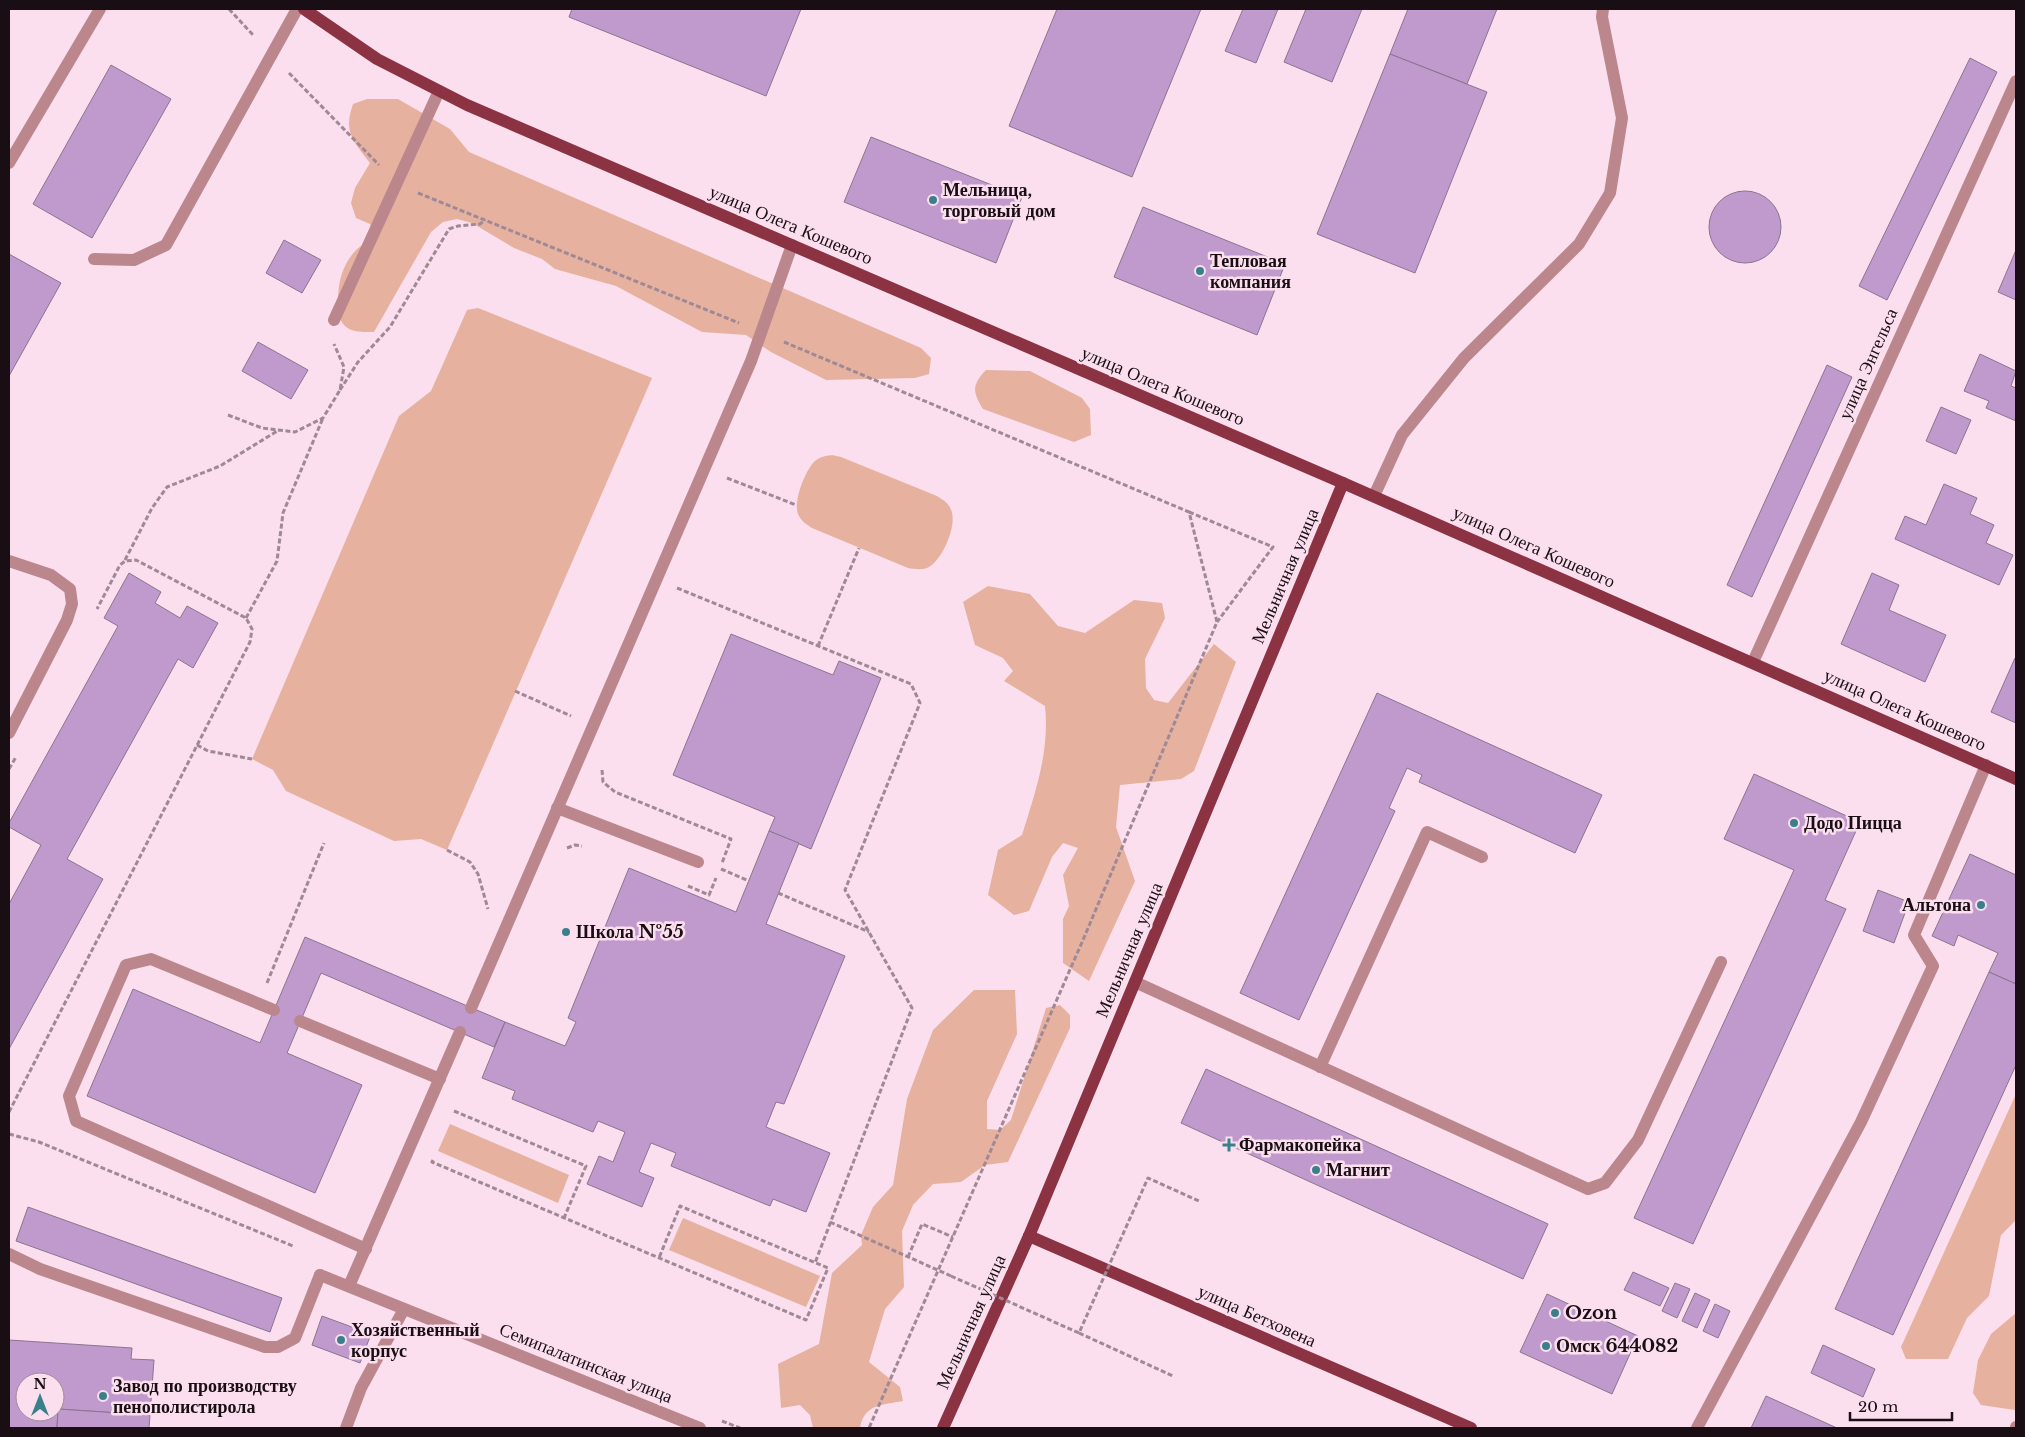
<svg xmlns="http://www.w3.org/2000/svg" width="2025" height="1437" viewBox="0 0 2025 1437" font-family="'Libre Baskerville',serif">
	<style>
		.green { fill: #e6b19f }
		.building { fill: #c09acd; stroke: #897590; fill-rule: evenodd }
		.lines { fill: none; stroke-linecap: round; stroke-linejoin: round }
		.path { stroke: #9e8995; stroke-width: 3; stroke-dasharray: 5 2.5; stroke-linecap: butt }
		.service { stroke: #bb878c; stroke-width: 12 }
		.minor { stroke: #bb878c; stroke-width: 12 }
		.primary { stroke: #8b3243; stroke-width: 12 }
		.path-bridge { stroke: #9e8995; stroke-width: 3; stroke-dasharray: 5 2.5; stroke-linecap: butt }
		.poi-dot { fill: #3a808b; stroke: #fbdfee; stroke-width: 2 }
		.labels { text-anchor: middle; stroke-width: 5; stroke-linejoin: round; paint-order: stroke }
		.poi-label { font-size: 18px; font-weight: bold; fill: #190e14; stroke: #fbdfee; text-anchor: start }
		.street-label { font-size: 18px; fill: #190e14; stroke: #fbdfee }
	</style>
	<rect width="100%" height="100%" fill="#fbdfee"/>
	<g class="green">
		<path d="M367,99H398L450,129L469,152L921,348L931,358L929,374L915,378L826,380L771,352L746,335L702,332L616,286L555,269L542,259L514,248L472,223L457,219L443,222L431,232L374,332C365,332 352,333 345,326C338,319 338,310 338,301C338,273 348,250 374,238L370,224L356,218L351,203L355,188L370,163C353,140 343,133 353,104Z"/>
		<path d="M478,308L652,378L447,850L421,839L394,841L286,791L273,770L252,759L399,416L431,391L467,310Z"/>
		<path d="M986,370L1030,371L1082,398L1090,409L1091,435L1074,442L983,409C972,391 972,385 986,370Z"/>
		<path d="M832,455L841,457L937,496C943,500 949,503 951,510C958,524 942,562 927,568C921,570 914,569 908,568L812,528C806,524 801,521 798,514C793,502 805,471 814,462C819,457 825,456 832,455Z"/>
		<path d="M988,586L1030,594L1058,626L1085,633L1134,600L1162,603L1165,618L1145,659L1146,688L1154,700L1168,703L1214,644L1236,662L1194,771L1181,779L1120,785L1116,827L1135,881L1089,981L1063,963V919L1069,906L1063,875L1078,848L1063,843L1052,857L1029,911L1014,915L988,895L998,850L1022,835C1035,793 1050,751 1045,706L1004,681L1013,671L1003,658L975,645L963,602Z"/>
		<path d="M974,990H1015L1017,1034L987,1101V1129L1000,1130L1011,1120L1046,1008L1060,1005L1070,1015V1028L1008,1162L985,1165L961,1182L933,1184L913,1205L902,1231L904,1287L885,1309L869,1362L900,1387L903,1401C882,1405 864,1404 860,1428H813L810,1415L800,1405L781,1408L778,1364L819,1344L832,1273L862,1245L861,1235L873,1207L893,1185L907,1099L933,1030Z"/>
		<path d="M2016,1094V1220L2001,1235L1989,1296L1967,1318L1948,1359H1906L1901,1347Z"/>
		<path d="M450,1124L569,1175L558,1203L438,1151Z"/>
		<path d="M683,1218L820,1276L806,1307L669,1250Z"/>
		<path d="M2016,1313V1407L2015,1410L1981,1405L1973,1393L1978,1360L1991,1334Z"/>
	</g>
	<g class="building">
		<path d="M572,9H801L766,96L569,17Z"/>
		<path d="M1057,9H1201L1132,177L1009,126Z"/>
		<path d="M1243,9H1278L1256,63L1225,51Z"/>
		<path d="M1306,9H1362L1332,82L1284,62Z"/>
		<path d="M1408,9H1497L1467,84L1390,54Z"/>
		<path d="M1390,54L1487,92L1415,273L1317,234Z"/>
		<path d="M1970,58L1997,72L1887,300L1859,286Z"/>
		<path d="M111,65L171,99L92,238L33,204Z"/>
		<path d="M871,137L1022,197L996,263L844,202Z"/>
		<circle cx="1745" cy="227" r="36"/>
		<path d="M1143,207L1285,264L1257,335L1114,277Z"/>
		<path d="M284,240L321,260L302,293L266,273Z"/>
		<path d="M2016,250V300L1998,292Z"/>
		<path d="M9,254L61,283L9,376Z"/>
		<path d="M258,342L308,370L291,399L242,371Z"/>
		<path d="M1980,354L2016,371L2011,386L2016,388V421L1986,408L1989,401L1964,391Z"/>
		<path d="M1827,365L1852,377L1752,597L1727,585Z"/>
		<path d="M1941,407L1971,420L1956,454L1926,441Z"/>
		<path d="M1944,484L1977,498L1970,514L1994,525L1986,543L2013,555L1999,585L1895,539L1905,516L1926,525Z"/>
		<path d="M129,573L161,592L155,603L180,618L187,606L218,623L193,668L178,659L67,859L103,879L9,1049V904L41,845L9,827V823L118,626L104,618Z"/>
		<path d="M1872,573L1899,585L1889,610L1946,635L1925,682L1841,644Z"/>
		<path d="M731,634L833,675L839,661L881,678L811,849L769,831L775,817L673,775Z"/>
		<path d="M2015,658L2016,659V723L1991,712Z"/>
		<path d="M1377,693L1602,795L1575,853L1419,782L1422,775L1407,768L1389,808L1395,811L1299,1020L1240,993Z"/>
		<path d="M1754,774L1860,822L1825,900L1846,909L1693,1244L1634,1218L1794,870L1724,839Z"/>
		<path d="M769,831L799,843L766,924L845,956L784,1104L776,1102L766,1127L830,1153L806,1212L773,1199L770,1206L671,1166L676,1153L651,1143L639,1172L654,1178L642,1207L587,1184L599,1156L613,1162L625,1132L598,1121L593,1132L512,1099L515,1091L482,1078L505,1022L565,1046L576,1022L568,1018L629,868L736,912Z"/>
		<path d="M1970,854L2016,875V984L1989,972L1998,953L1958,935L1954,946L1932,936Z"/>
		<path d="M1878,890L1909,902L1894,943L1863,931Z"/>
		<path d="M305,937L505,1022L494,1047L321,973L287,1053L362,1085L315,1193L87,1096L133,989L260,1043Z"/>
		<path d="M1989,972L2016,984V1065L1893,1335L1835,1309Z"/>
		<path d="M1206,1069L1548,1224L1523,1279L1181,1123Z"/>
		<path d="M28,1207L282,1298L270,1332L16,1241Z"/>
		<path d="M1633,1272L1669,1288L1660,1306L1624,1290Z"/>
		<path d="M1675,1283L1690,1289L1677,1318L1662,1311Z"/>
		<path d="M1695,1293L1710,1300L1697,1328L1682,1321Z"/>
		<path d="M1547,1294L1638,1336L1612,1394L1520,1352Z"/>
		<path d="M1715,1304L1730,1311L1718,1338L1703,1331Z"/>
		<path d="M322,1316L371,1334L360,1363L312,1345Z"/>
		<path d="M9,1340L132,1348L131,1359L154,1360L150,1415L58,1409L57,1428H9ZM25,1382H55V1412H25Z"/>
		<path d="M1823,1345L1875,1369L1863,1397L1811,1373Z"/>
		<path d="M1766,1396L1837,1428H1751Z"/>
		<path d="M58,1409L150,1415L149,1428H57Z"/>
	</g>
	<g class="lines">
		<g class="path">
			<path d="M229,9L254,36"/>
			<path d="M289,73L379,165"/>
			<path d="M418,193L739,323"/>
			<path d="M784,342L1189,512L1217,622L1083,940L869,1428"/>
			<path d="M340,390L358,362L390,327L449,229L458,226L480,224L485,220"/>
			<path d="M228,415L262,428L295,432L323,418L340,390L344,367L334,344"/>
			<path d="M727,478L796,505"/>
			<path d="M1189,512L1273,547L1217,622"/>
			<path d="M125,560L152,508L167,487L220,466L279,430"/>
			<path d="M677,588L911,684L920,703L845,890L912,1008L815,1263"/>
			<path d="M246,618L277,561L283,513L323,418"/>
			<path d="M818,646L859,548"/>
			<path d="M515,691L571,716"/>
			<path d="M197,745L208,751L252,759"/>
			<path d="M9,769L16,757"/>
			<path d="M602,770L603,782L615,792L731,839L722,863"/>
			<path d="M567,848L575,845L582,846"/>
			<path d="M447,850L470,862L478,874L488,909"/>
			<path d="M721,869L749,881"/>
			<path d="M688,886L709,895L716,878"/>
			<path d="M778,893L869,932"/>
			<path d="M267,983L324,843"/>
			<path d="M454,1111L586,1166L564,1218"/>
			<path d="M9,1112L250,642L252,629L246,618L136,560L125,561L120,565L97,609"/>
			<path d="M9,1134L39,1142L293,1246"/>
			<path d="M433,1160L432,1162L806,1320L828,1268L680,1206L659,1258"/>
			<path d="M1135,1207L1148,1178L1201,1202"/>
			<path d="M830,1222L951,1276"/>
			<path d="M908,1257L922,1224L953,1237"/>
			<path d="M1079,1333L1173,1376"/>
			<path d="M722,1421L740,1428"/>
		</g>
		<g class="service">
			<path d="M94,259L134,260L166,245L297,9"/>
			<path d="M334,320L439,91"/>
			<path d="M1374,496L1402,435L1464,358L1579,244L1610,193L1622,118L1602,17L1603,9"/>
			<path d="M9,561L51,575L70,589L72,604L67,620L9,733"/>
			<path d="M557,808L698,862"/>
			<path d="M1135,982L1588,1189L1605,1183L1638,1140L1721,962"/>
			<path d="M471,1008L751,361L792,245"/>
			<path d="M274,1010L151,959L126,965L69,1096L76,1121L366,1249"/>
			<path d="M300,1021L440,1079"/>
			<path d="M1320,1067L1427,832L1482,857"/>
			<path d="M9,1254L40,1269L265,1347H278L295,1338L320,1275"/>
			<path d="M349,1286L460,1032"/>
			<path d="M346,1428L361,1388L404,1309"/>
			<path d="M1697,1428L1861,1122L1933,966L1914,935L1986,765"/>
			<path d="M2016,1428V1427"/>
		</g>
		<g class="minor">
			<path d="M9,163L100,9"/>
			<path d="M1753,662L2016,81"/>
			<path d="M320,1275L700,1428"/>
		</g>
		<g class="primary">
			<path d="M304,9L377,59L467,105L1343,483L2016,779"/>
			<path d="M1029,1236L1471,1428"/>
			<path d="M943,1428L1029,1236L1343,483"/>
		</g>
		<path class="path-bridge" d="M951,1276L1079,1333L1135,1207"/>
	</g>
	<g class="poi-dot">
		<circle cx="933" cy="200" r="5"/>
		<circle cx="1200" cy="271" r="5"/>
		<circle cx="1794" cy="823" r="5"/>
		<circle cx="1981" cy="905" r="5"/>
		<circle cx="566" cy="932" r="5"/>
		<path d="M1226.5 1137.5h5v5h5v5h-5v5h-5v-5h-5v-5h5z"/>
		<circle cx="1316" cy="1170" r="5"/>
		<circle cx="1555" cy="1313" r="5"/>
		<circle cx="341" cy="1340" r="5"/>
		<circle cx="1546" cy="1346" r="5"/>
		<circle cx="103" cy="1396" r="5"/>
	</g>
	<g class="labels">
		<g class="poi-label">
			<text x="943" y="196">Мельница,<tspan x="943" dy="21">торговый дом</tspan></text>
			<text x="1210" y="267">Тепловая<tspan x="1210" dy="21">компания</tspan></text>
			<text x="1804" y="829">Додо Пицца</text>
			<text x="1971" y="911" text-anchor="end">Альтона</text>
			<text x="576" y="938">Школа №55</text>
			<text x="1239" y="1151">Фармакопейка</text>
			<text x="1326" y="1176">Магнит</text>
			<text x="1565" y="1319">Ozon</text>
			<text x="351" y="1336">Хозяйственный<tspan x="351" dy="21">корпус</tspan></text>
			<text x="1556" y="1352">Омск 644082</text>
			<text x="113" y="1392">Завод по производству<tspan x="113" dy="21">пенополистирола</tspan></text>
		</g>
		<g class="street-label">
			<text transform="translate(791 225) rotate(23)" y="6">улица Олега Кошевого</text>
			<text transform="translate(1868 364) rotate(-66)" y="6">улица Энгельса</text>
			<text transform="translate(1163 386) rotate(23)" y="6">улица Олега Кошевого</text>
			<text transform="translate(1534 547) rotate(24)" y="6">улица Олега Кошевого</text>
			<text transform="translate(1285 576) rotate(-67)" y="6">Мельничная улица</text>
			<text transform="translate(1905 710) rotate(24)" y="6">улица Олега Кошевого</text>
			<text transform="translate(1129 950) rotate(-67)" y="6">Мельничная улица</text>
			<text transform="translate(1257 1316) rotate(24)" y="6">улица Бетховена</text>
			<text transform="translate(971 1322) rotate(-66)" y="6">Мельничная улица</text>
			<text transform="translate(586 1363) rotate(22)" y="6">Семипалатинская улица</text>
		</g>
	</g>
	<rect width="2025" height="1437" fill="none" stroke="#190e14" stroke-width="20"/>
	<g transform="translate(40 1397)"><circle r="24" fill="#fbdfee" stroke="#a18b97"/>
	<path d="M0-4L9 19L0 12L-9 19Z" fill="#3a808b"/>
	<text y="-8" font-size="14" font-weight="bold" text-anchor="middle" fill="#190e14">N</text>
	</g>
	<path d="M1850 1412v8h102v-8" fill="none" stroke="#190e14" stroke-width="2.5"/>
	<text x="1858" y="1412" font-size="15" fill="#190e14" stroke="#fbdfee" stroke-width="4" paint-order="stroke">20 m</text>
</svg>
